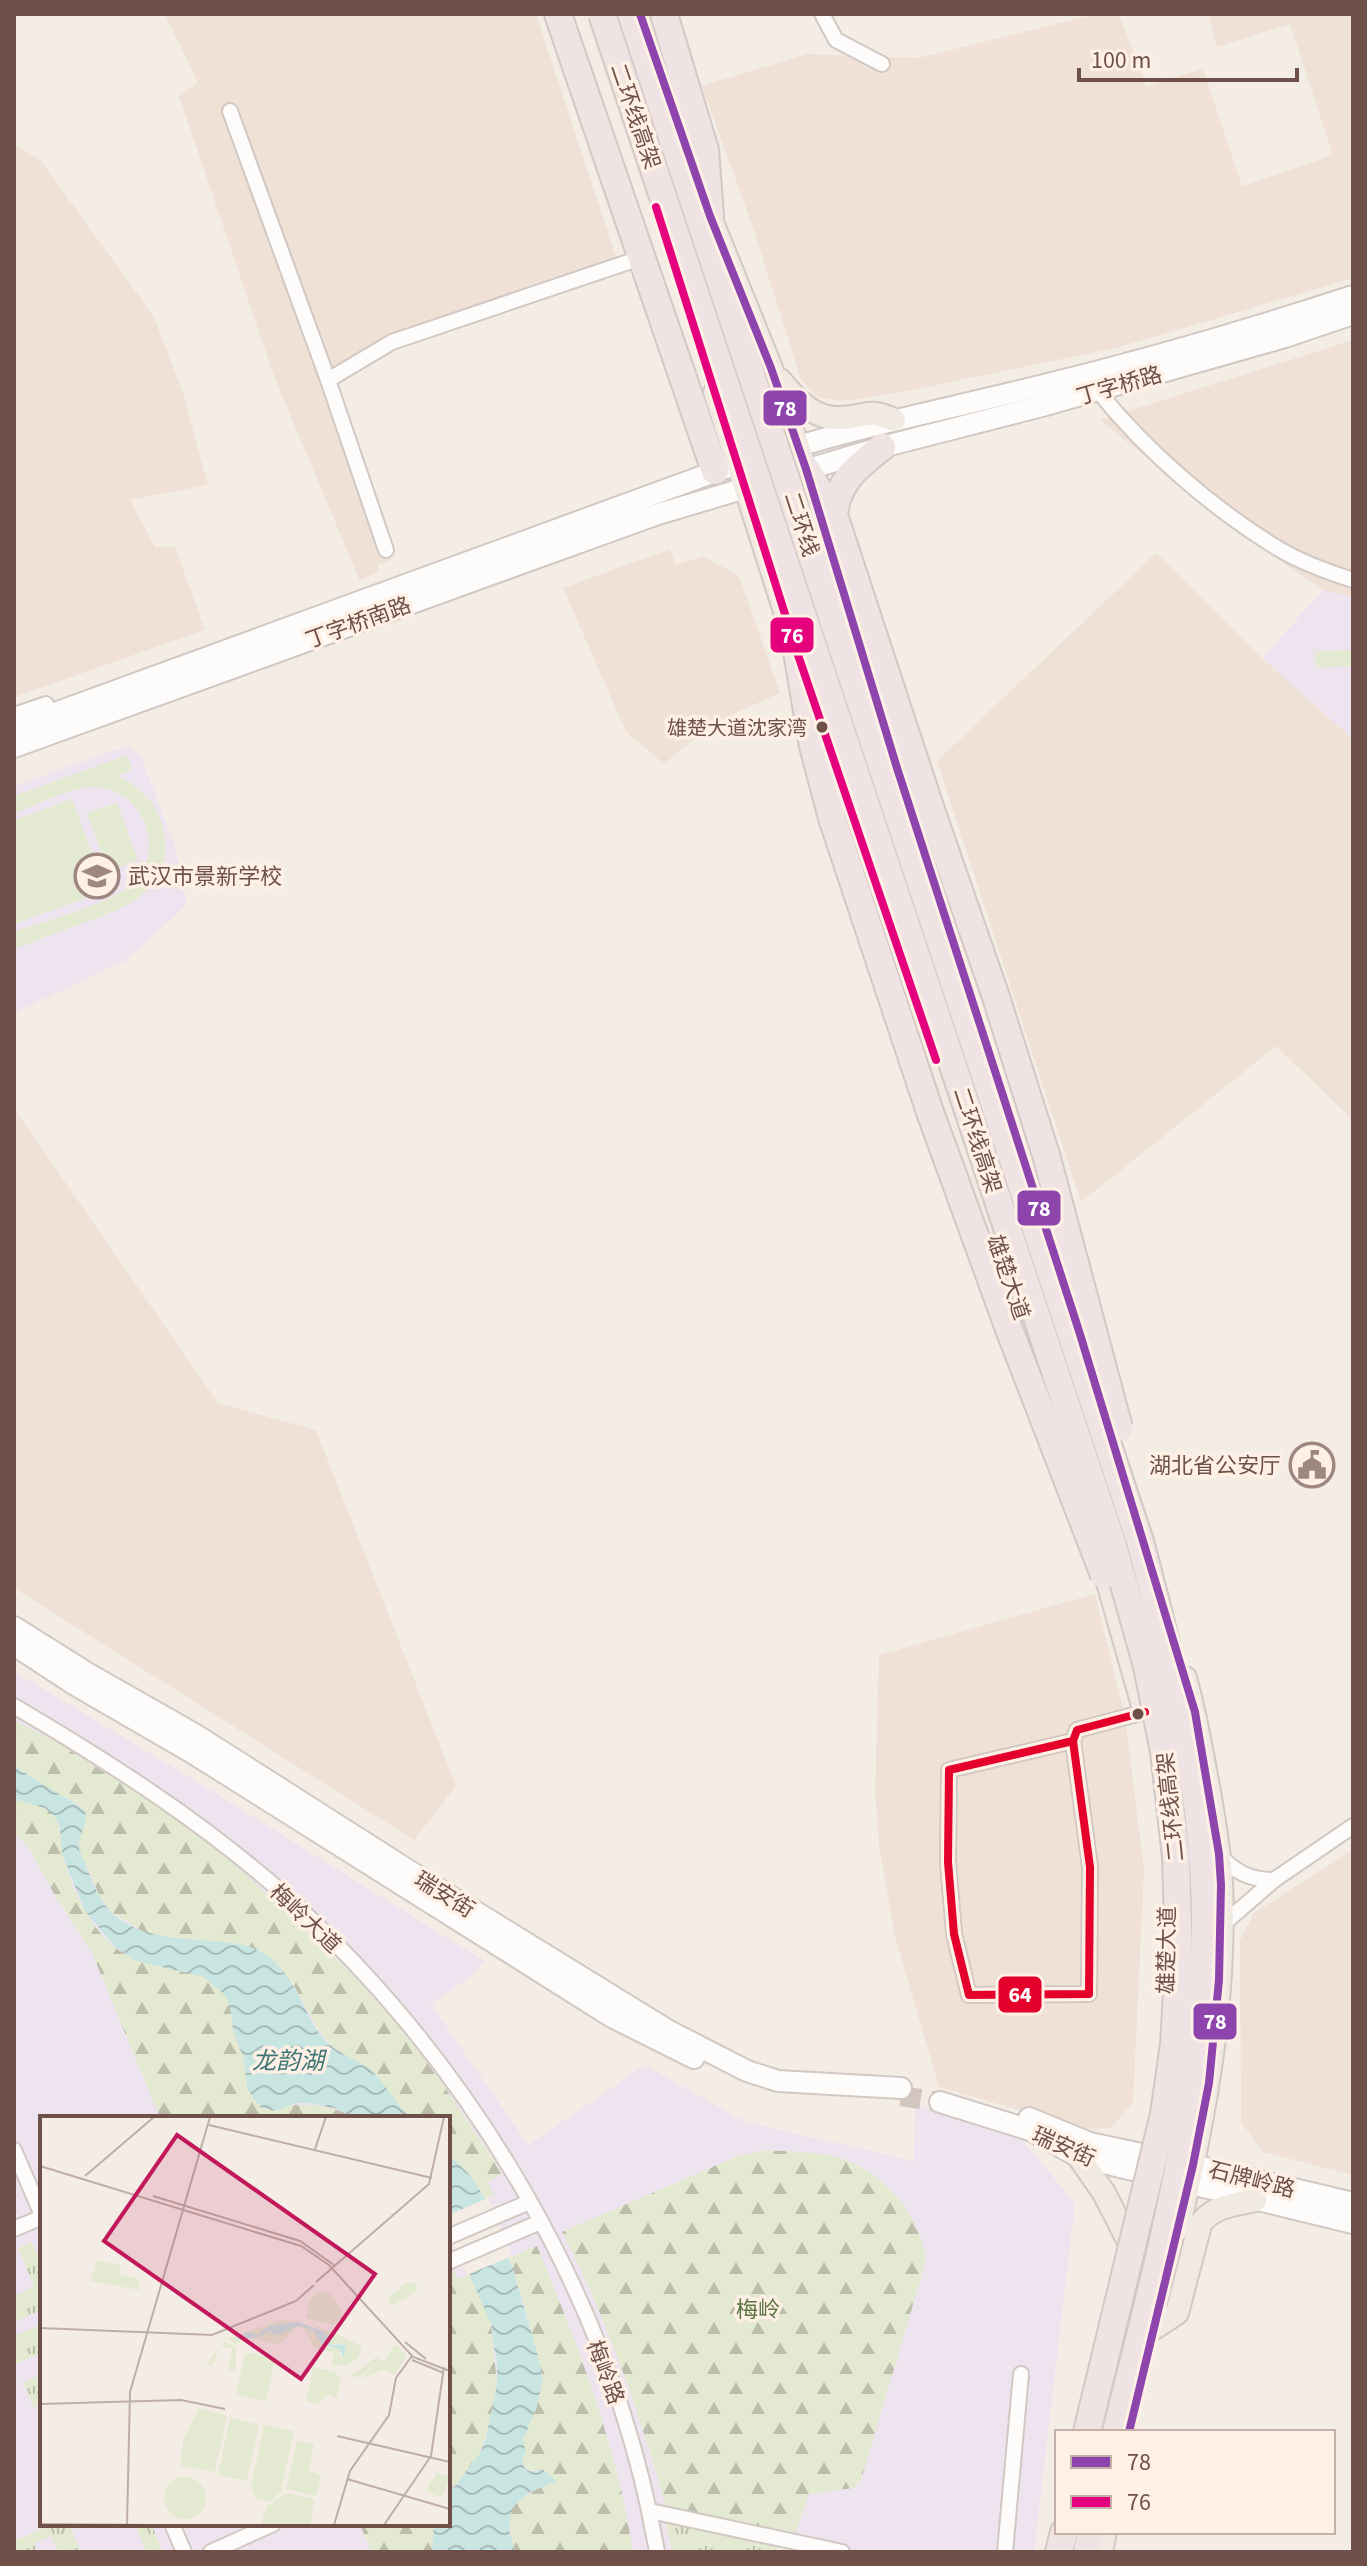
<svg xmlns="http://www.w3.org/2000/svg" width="1367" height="2566" viewBox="0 0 1367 2566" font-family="'Source Sans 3','Noto Sans SC',sans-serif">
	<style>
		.residential { fill: #efe1d6 }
		.education { fill: #eee4ef; fill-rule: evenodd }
		.grass { fill: url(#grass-tufts) }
		.forest { fill: url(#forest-firs) }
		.green { fill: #e4e9d1 }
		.water { fill: url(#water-waves) }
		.pier { fill: #f4ede6 }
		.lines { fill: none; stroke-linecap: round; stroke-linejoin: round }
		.secondary-tunnel { stroke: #d3c6bf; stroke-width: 20; stroke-dasharray: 20 10; stroke-linecap: butt }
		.street-casing { stroke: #d2c8c3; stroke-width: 18 }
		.secondary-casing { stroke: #d2c8c3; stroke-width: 24 }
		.primary-casing { stroke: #d3c8c4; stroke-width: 26 }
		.highway-casing { stroke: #d3c8c4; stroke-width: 30 }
		.street { stroke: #fdfcfb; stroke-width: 14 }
		.secondary { stroke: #fdfcfb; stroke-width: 20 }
		.primary { stroke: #f0eae3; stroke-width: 22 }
		.highway { stroke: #efe4e3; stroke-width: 26 }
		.highway-bridge-casing { stroke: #d3c8c4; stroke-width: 30; stroke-linecap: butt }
		.highway-bridge { stroke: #efe4e3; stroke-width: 26 }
		.bus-1-casing { stroke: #fef0e5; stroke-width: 14 }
		.bus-2-casing { stroke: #fef0e5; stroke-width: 14 }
		.bus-3-casing { stroke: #fef0e5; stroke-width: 14 }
		.bus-1 { stroke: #8e44ad; stroke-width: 8 }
		.bus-2 { stroke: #e5007d; stroke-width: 8 }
		.bus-3 { stroke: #e4002b; stroke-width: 8 }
		.bus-dot { fill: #6f5049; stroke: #fef0e5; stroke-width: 3 }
		.labels { text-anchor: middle; stroke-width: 7; stroke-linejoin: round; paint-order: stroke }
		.bus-label { font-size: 20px; fill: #6f5049; stroke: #fef0e5; text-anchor: end }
		.street-label { font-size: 22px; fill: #6f5049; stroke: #fef0e5 }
		.poi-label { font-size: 22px; fill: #6f5049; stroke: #fef0e5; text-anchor: start }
		.park-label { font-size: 22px; fill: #597542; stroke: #fef0e5 }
		.water-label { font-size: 24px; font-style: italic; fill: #3e7575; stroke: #fef0e5 }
		.inset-road { fill: none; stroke: #bfaea7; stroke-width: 2 }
		.view { fill: #c2185b; fill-opacity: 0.15; stroke: #c2185b; stroke-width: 4 }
		.inset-edge { fill: none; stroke: #6f5049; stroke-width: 4 }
		.line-badge { stroke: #fef0e5; stroke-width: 3 }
		.badge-label { font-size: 22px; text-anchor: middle; font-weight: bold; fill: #fff }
	</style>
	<defs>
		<pattern id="grass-tufts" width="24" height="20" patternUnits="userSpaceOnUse" patternTransform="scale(2)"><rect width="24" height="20" fill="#e4e9d1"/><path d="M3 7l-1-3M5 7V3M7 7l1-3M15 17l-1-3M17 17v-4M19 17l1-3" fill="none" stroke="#bdbfac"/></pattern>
		<pattern id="forest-firs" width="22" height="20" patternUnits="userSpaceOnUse" patternTransform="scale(2)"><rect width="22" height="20" fill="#e4e9d1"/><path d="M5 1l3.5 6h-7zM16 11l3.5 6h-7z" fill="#bdbfac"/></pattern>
		<pattern id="water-waves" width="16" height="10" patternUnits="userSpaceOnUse" patternTransform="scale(2)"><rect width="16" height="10" fill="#c9e5e2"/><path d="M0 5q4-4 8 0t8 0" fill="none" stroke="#a7bcb9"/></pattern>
	</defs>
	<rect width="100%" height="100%" fill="#f4ede6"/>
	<g class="residential">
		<path d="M165,14H536L619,266L392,342L328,380L391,561L378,564V571L360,581L275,379L179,96L198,83Z"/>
		<path d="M1095,14H1119L1146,86L1203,69L1242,186L1333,155L1290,24L1217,47L1208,14H1353V278L1116,348L897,393L843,401L817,397L801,379L752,225L702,86L807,54L918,58Z"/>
		<path d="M14,144L41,161L154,317L184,396L208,485L130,500L155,547H175L205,630L14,697Z"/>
		<path d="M1353,340V597L1323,590L1239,532L1100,420Z"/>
		<path d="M670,549L676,565L703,556L739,576L780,693L712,724L664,764L626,732L563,588Z"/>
		<path d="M1156,553L1262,658L1353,739V1120L1276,1046L1081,1202L937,761Z"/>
		<path d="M14,1108L218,1403L316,1430L456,1786L414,1840L14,1588Z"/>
		<path d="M1095,1594L1125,1717L1144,1871L1133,2103L1111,2128L1085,2129L939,2087L894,1933L879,1844L875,1793L879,1655Z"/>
		<path d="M1353,1850V2175L1263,2152L1241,2122L1240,1940L1254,1913Z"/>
	</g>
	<g class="education">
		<path d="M1323,590L1353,597V739L1262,658Z"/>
		<path d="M127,746L140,754L175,846L187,905L126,960L14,1013V786Z"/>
		<path d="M14,1671L225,1799L484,1961L472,1976L431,2004L528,2145L645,2065L745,2122L914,2161L915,2106L1020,2137L1075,2203L1034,2552H817L778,2543L776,2552H14ZM42,2118H448V2524H42Z"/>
	</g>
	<g class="grass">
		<path d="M32,2242L42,2266V2310L14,2322V2296L34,2287L18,2248Z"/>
		<path d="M42,2324V2353L15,2364L14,2336Z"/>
		<path d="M38,2376L42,2384V2404L34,2408L23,2383Z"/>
		<path d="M665,2519L778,2542L776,2552H672Z"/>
		<path d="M53,2524H69L81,2552H58L51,2536L34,2543L37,2552H14V2541Z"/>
		<path d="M135,2524H151L162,2550L146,2552Z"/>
	</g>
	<g class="forest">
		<path d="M14,1720L60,1744L161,1808L227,1857L330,1952L390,2015L438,2077L502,2173L488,2182L494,2195L485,2199L471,2176L448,2154V2118H411L402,2110L376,2075L331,2046L315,2025L291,1980L176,1939L142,1931L111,1912L100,1897L79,1849L80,1805L56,1793L14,1766Z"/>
		<path d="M14,1799C26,1803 44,1804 53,1815C63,1826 59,1842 63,1856C71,1887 88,1924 113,1946C145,1972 201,1961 224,1993C232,2004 231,2016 233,2028C235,2038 240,2047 243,2057C249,2079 243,2088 260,2107C298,2104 321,2101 357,2118H160L92,1953L54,1894L30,1850L14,1831Z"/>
		<path d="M767,2150C790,2152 814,2151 836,2157C882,2169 921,2215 926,2261L861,2480L853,2488L809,2494L795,2536L666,2506C639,2412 607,2318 562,2232L738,2156Z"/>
		<path d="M537,2246C577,2343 618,2448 633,2552H515C510,2534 503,2512 520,2499C525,2495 532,2493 536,2489C540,2484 543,2477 546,2472L542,2469L529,2471L522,2464L523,2440L536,2409L543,2379L524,2304L509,2258Z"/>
		<path d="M453,2268L458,2279L471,2274L491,2324L497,2384L491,2419L480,2453L448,2495V2271Z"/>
		<path d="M360,2524H434L432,2552H371Z"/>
	</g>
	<g class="green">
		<path d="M1353,650V666L1316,668L1315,651Z"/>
		<path d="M127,755L132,770L117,776C139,785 156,802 162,824C179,890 126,908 78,925C57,933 35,941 14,949V932C44,921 112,904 133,883C167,850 143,790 96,787C73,786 37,805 14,813V796Z"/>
		<path d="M72,799L106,891L14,924V820Z"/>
		<path d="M117,803L138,860L108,871L87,813Z"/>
	</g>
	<g class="water">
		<path d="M14,1766L85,1810C89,1823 78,1835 79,1849C87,1866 93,1888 104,1904C128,1937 174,1938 210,1941C229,1942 247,1943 263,1953C295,1973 301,2009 322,2037C336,2054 356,2058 372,2071C387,2085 395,2104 411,2118H357L334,2108L307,2103H297L274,2111L260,2107L247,2088L244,2060L233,2030L231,2011L225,1995L204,1977L137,1961L115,1947L85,1911L62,1854L60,1827L55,1817L45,1808L14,1799Z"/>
		<path d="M448,2154L471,2176L485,2199L513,2269L537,2353L543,2379L536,2409L523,2440L526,2452L522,2459C523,2472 531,2474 542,2469L557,2481L528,2493L512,2508L509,2530L515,2552H432L434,2524H448V2495L480,2453L486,2438L497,2384V2366L491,2324L448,2225Z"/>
	</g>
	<path class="pier" d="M488,2198L512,2256L467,2275L448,2235V2215Z"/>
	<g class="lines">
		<path class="secondary-tunnel" d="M901,2096L940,2102"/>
		<g class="street-casing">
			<g id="street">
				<path d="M822,14L836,40L882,64"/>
				<path d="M230,111L328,380L386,550"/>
				<path d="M328,380L392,342L643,257"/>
				<path d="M1098,391C1146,451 1213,509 1279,549C1302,563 1328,572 1353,580"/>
				<path d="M14,715L46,704"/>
				<path d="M14,1706C109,1762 203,1822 286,1896C473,2065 614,2302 657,2552"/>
				<path d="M1073,1741L949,1770L948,1862L954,1934L969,1995L1089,1994L1090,1867L1073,1741L1077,1730L1145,1712"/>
				<path d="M1219,1854C1234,1872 1250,1880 1274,1880L1221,1926"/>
				<path d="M1274,1880L1353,1826"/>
				<path d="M14,2150L42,2215"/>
				<path d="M14,2229L42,2217"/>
				<path d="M448,2237L529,2202"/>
				<path d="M448,2262L540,2222"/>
				<path d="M650,2511L842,2552"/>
				<path d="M172,2524L184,2552"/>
				<path d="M211,2552L273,2524"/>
				<path d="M1005,2552L1021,2374"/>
			</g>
		</g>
		<g class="secondary-casing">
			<g id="secondary">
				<path d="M782,451C865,425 951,408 1036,387C1143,361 1249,330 1353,296"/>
				<path d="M14,728L728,467"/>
				<path d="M14,747L655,515L882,447L1046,405L1285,337L1353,314"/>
				<path d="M14,1627L87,1673L196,1735L411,1872L669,2031L747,2071L778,2081L901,2088"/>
				<path d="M14,1645L72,1683L191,1752L612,2017L694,2058"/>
				<path d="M940,2102L1030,2130L1079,2157L1353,2223"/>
				<path d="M1029,2118L1090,2143L1193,2165L1353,2203"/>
			</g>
		</g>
		<g class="primary-casing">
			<g id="primary">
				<path d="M712,222L771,368L811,485"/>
				<path d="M780,380C795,398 813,419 838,418C865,418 867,407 894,420"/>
				<path d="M715,392L803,668"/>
				<path d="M823,522L930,871"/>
				<path d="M814,700L1056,1418"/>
				<path d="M1101,1558L1144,1709"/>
				<path d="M1079,2157L1104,2193L1128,2240"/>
				<path d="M1178,2229C1205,2116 1226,2000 1221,1883C1220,1852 1214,1822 1209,1792C1202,1754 1196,1716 1185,1678"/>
				<path d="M1154,2328L1177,2313L1200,2225C1211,2206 1235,2205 1255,2200"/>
				<path d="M1101,2552L1105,2532"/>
			</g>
		</g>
		<g class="highway-casing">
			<g id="highway">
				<path d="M558,14L715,471"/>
				<path d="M664,14L705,150L710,216"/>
				<path d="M806,469L834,515L930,807"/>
				<path d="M834,515C837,482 857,467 882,447"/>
				<path d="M797,652L813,746L832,818"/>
				<path d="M1059,2552L1064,2532"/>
				<path d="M1087,2552L1091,2532"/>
			</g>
		</g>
		<use href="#street" class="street"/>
		<use href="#secondary" class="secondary"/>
		<use href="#primary" class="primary"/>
		<use href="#highway" class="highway"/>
		<g class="highway-bridge-casing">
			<g id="highway-bridge">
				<path d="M602,14L1112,1542L1147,1666L1164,1752L1176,1857L1179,1958L1174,2044L1164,2114L1087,2432"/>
				<path d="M631,14L1140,1541C1172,1662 1203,1782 1205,1909C1208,2086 1158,2261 1116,2432"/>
				<path d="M930,807L996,997L1047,1158L1119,1428"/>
				<path d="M832,818L930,1112L1009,1329L1104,1575"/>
			</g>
		</g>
		<use href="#highway-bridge" class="highway-bridge"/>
		<g class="bus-1-casing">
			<path id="bus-1" d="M640,14L710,216L771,368L806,469L897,768L1079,1331L1195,1712L1219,1854L1221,1885L1219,1980L1209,2083L1193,2165L1129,2432"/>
		</g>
		<g class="bus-2-casing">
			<path id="bus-2" d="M656,207L797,652L936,1060"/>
		</g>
		<g class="bus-3-casing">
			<path id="bus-3" d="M1073,1741L949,1770L948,1862L954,1934L969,1995L1089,1994L1090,1867L1073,1741L1077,1730L1145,1712"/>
		</g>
		<use href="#bus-1" class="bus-1"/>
		<use href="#bus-2" class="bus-2"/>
		<use href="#bus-3" class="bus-3"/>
	</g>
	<defs>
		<g id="school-ring" transform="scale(2.3)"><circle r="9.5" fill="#fef0e5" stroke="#9e8780" stroke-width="1.5"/><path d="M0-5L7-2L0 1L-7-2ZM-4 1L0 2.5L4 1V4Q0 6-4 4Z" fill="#9e8780"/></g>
		<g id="civic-ring" transform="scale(2.3)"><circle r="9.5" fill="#fef0e5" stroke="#9e8780" stroke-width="1.5"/><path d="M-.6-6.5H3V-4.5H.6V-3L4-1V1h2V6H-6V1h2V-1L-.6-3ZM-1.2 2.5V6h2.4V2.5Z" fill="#9e8780"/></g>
	</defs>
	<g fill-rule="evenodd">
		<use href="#school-ring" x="97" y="876"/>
		<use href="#civic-ring" x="1312" y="1465"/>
	</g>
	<g class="bus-dot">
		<circle cx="822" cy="727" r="7"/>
		<circle cx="1138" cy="1714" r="7"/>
	</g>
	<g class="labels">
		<g class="bus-label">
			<text x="807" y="735">雄楚大道沈家湾</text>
		</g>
		<g class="street-label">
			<text transform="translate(636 116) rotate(71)" y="8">二环线高架</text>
			<text transform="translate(1119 385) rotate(-16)" y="8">丁字桥路</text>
			<text transform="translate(802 524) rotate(72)" y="8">二环线</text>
			<text transform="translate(358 622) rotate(-20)" y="8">丁字桥南路</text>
			<text transform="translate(978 1140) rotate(72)" y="8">二环线高架</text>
			<text transform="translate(1009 1277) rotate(71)" y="8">雄楚大道</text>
			<text transform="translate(1170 1807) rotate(-96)" y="8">二环线高架</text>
			<text transform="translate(445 1894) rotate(32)" y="8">瑞安街</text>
			<text transform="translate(306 1918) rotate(44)" y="8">梅岭大道</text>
			<text transform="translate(1166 1950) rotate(-89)" y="8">雄楚大道</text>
			<text transform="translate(1064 2146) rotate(24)" y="8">瑞安街</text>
			<text transform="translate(1252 2179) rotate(14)" y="8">石牌岭路</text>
			<text transform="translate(606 2372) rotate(69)" y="8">梅岭路</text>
		</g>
		<g class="poi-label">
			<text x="128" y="884">武汉市景新学校</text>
			<text x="1281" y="1473" text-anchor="end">湖北省公安厅</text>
		</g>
		<g class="park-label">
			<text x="758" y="2317">梅岭</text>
		</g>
		<g class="water-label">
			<text x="288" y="2069">龙韵湖</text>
		</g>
	</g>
	<g transform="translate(40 2116)">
		<rect width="410" height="410" fill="#f4ede6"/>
		<path d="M184,225L196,232V255L188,253L192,232L180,230L172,250L166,248ZM355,228L367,239L355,259L343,253L322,263L316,264L322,261L337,246L319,261L310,260L338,240L343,246ZM209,237L235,242L226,285L196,279L204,241ZM190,301L219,309L207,365L178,359ZM224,309L254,315L241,376L229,386L216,382L211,370ZM257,325L274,328L269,355L281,359L276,380L246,373ZM246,377L275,383L270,409H221L226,391Z" fill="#e4e9d1"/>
		<path d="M279,175L288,176L301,192L302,201L293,209L266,202L270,183ZM240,204L260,205L229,210L218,219L207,216L194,224L220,221L229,215L238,219L258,210L239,228L208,222L196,228L187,223ZM266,205L322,230L318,242L307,250L292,249L294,237L275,232L263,212L274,215L284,230L299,233L301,243L306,228H291L285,216ZM159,292L187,300L178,342L144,337L142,349L174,359L141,350L143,325ZM180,308L177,333L148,326L156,311Z" fill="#e4e9d1" fill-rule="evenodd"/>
		<path d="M57,144L81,149L78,158L98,163L99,174L50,165ZM367,166L376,168L377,175L352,190L348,182ZM273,251L295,256L301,264L297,283L288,278L277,288L266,286ZM158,299L180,305V328L174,335L144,333ZM143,337L177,342L175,356L141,349ZM397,357L410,360L402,382L385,375ZM124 382a21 21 0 1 1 42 0a21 21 0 1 1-42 0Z" fill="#e4e9d1"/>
		<path d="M258,206L285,216L292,229L306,228L304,242L299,233L282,228L273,214L258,210L240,219L229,215L220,221L194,224L207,216L218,219L229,210Z" fill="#c9e5e2"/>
		<path class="inset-road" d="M169,9L392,62M275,33L286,1M0,50L261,130L289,149L373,241L410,255M45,60L114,1M113,80L260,125L294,149M276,166L389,68L404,1M0,212L172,219L256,185L274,169M365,226L386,243M372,244L404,257M0,288L141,284L185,293M297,320L410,346M307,363L410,393M0,408L114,409M87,409L90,276L170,1M294,409L310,355L349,299L356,262L372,240M344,409L391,340L404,251"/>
		<path class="view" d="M137,19L335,158L261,263L64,125Z"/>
		<rect width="410" height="410" class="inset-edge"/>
	</g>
	<g class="line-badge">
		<rect x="762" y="389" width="46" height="38" rx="8" fill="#8e44ad"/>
		<rect x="769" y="616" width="46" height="38" rx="8" fill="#e5007d"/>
		<rect x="1016" y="1189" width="46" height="38" rx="8" fill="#8e44ad"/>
		<rect x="997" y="1975" width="46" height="39" rx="8" fill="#e4002b"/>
		<rect x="1192" y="2002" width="46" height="39" rx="8" fill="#8e44ad"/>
	</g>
	<g class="badge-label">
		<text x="785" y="416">78</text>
		<text x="792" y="643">76</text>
		<text x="1039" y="1216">78</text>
		<text x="1020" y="2002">64</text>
		<text x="1215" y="2029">78</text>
	</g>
	<rect width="1367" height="2566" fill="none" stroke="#6f5049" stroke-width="32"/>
	<rect x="1055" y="2430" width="280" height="104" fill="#fef0e5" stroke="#c5b0a7" stroke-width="2"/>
	<rect x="1071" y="2456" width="40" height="12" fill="#8e44ad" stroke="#c5b0a7" stroke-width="2"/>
	<text x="1127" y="2470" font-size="24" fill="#6f5049">78</text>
	<rect x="1071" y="2496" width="40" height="12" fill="#e5007d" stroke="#c5b0a7" stroke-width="2"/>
	<text x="1127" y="2510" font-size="24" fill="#6f5049">76</text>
	<path d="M1079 68v12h218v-12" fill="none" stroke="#6f5049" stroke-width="4"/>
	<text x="1091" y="68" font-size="24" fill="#6f5049" stroke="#fef0e5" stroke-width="6" paint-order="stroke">100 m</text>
</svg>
